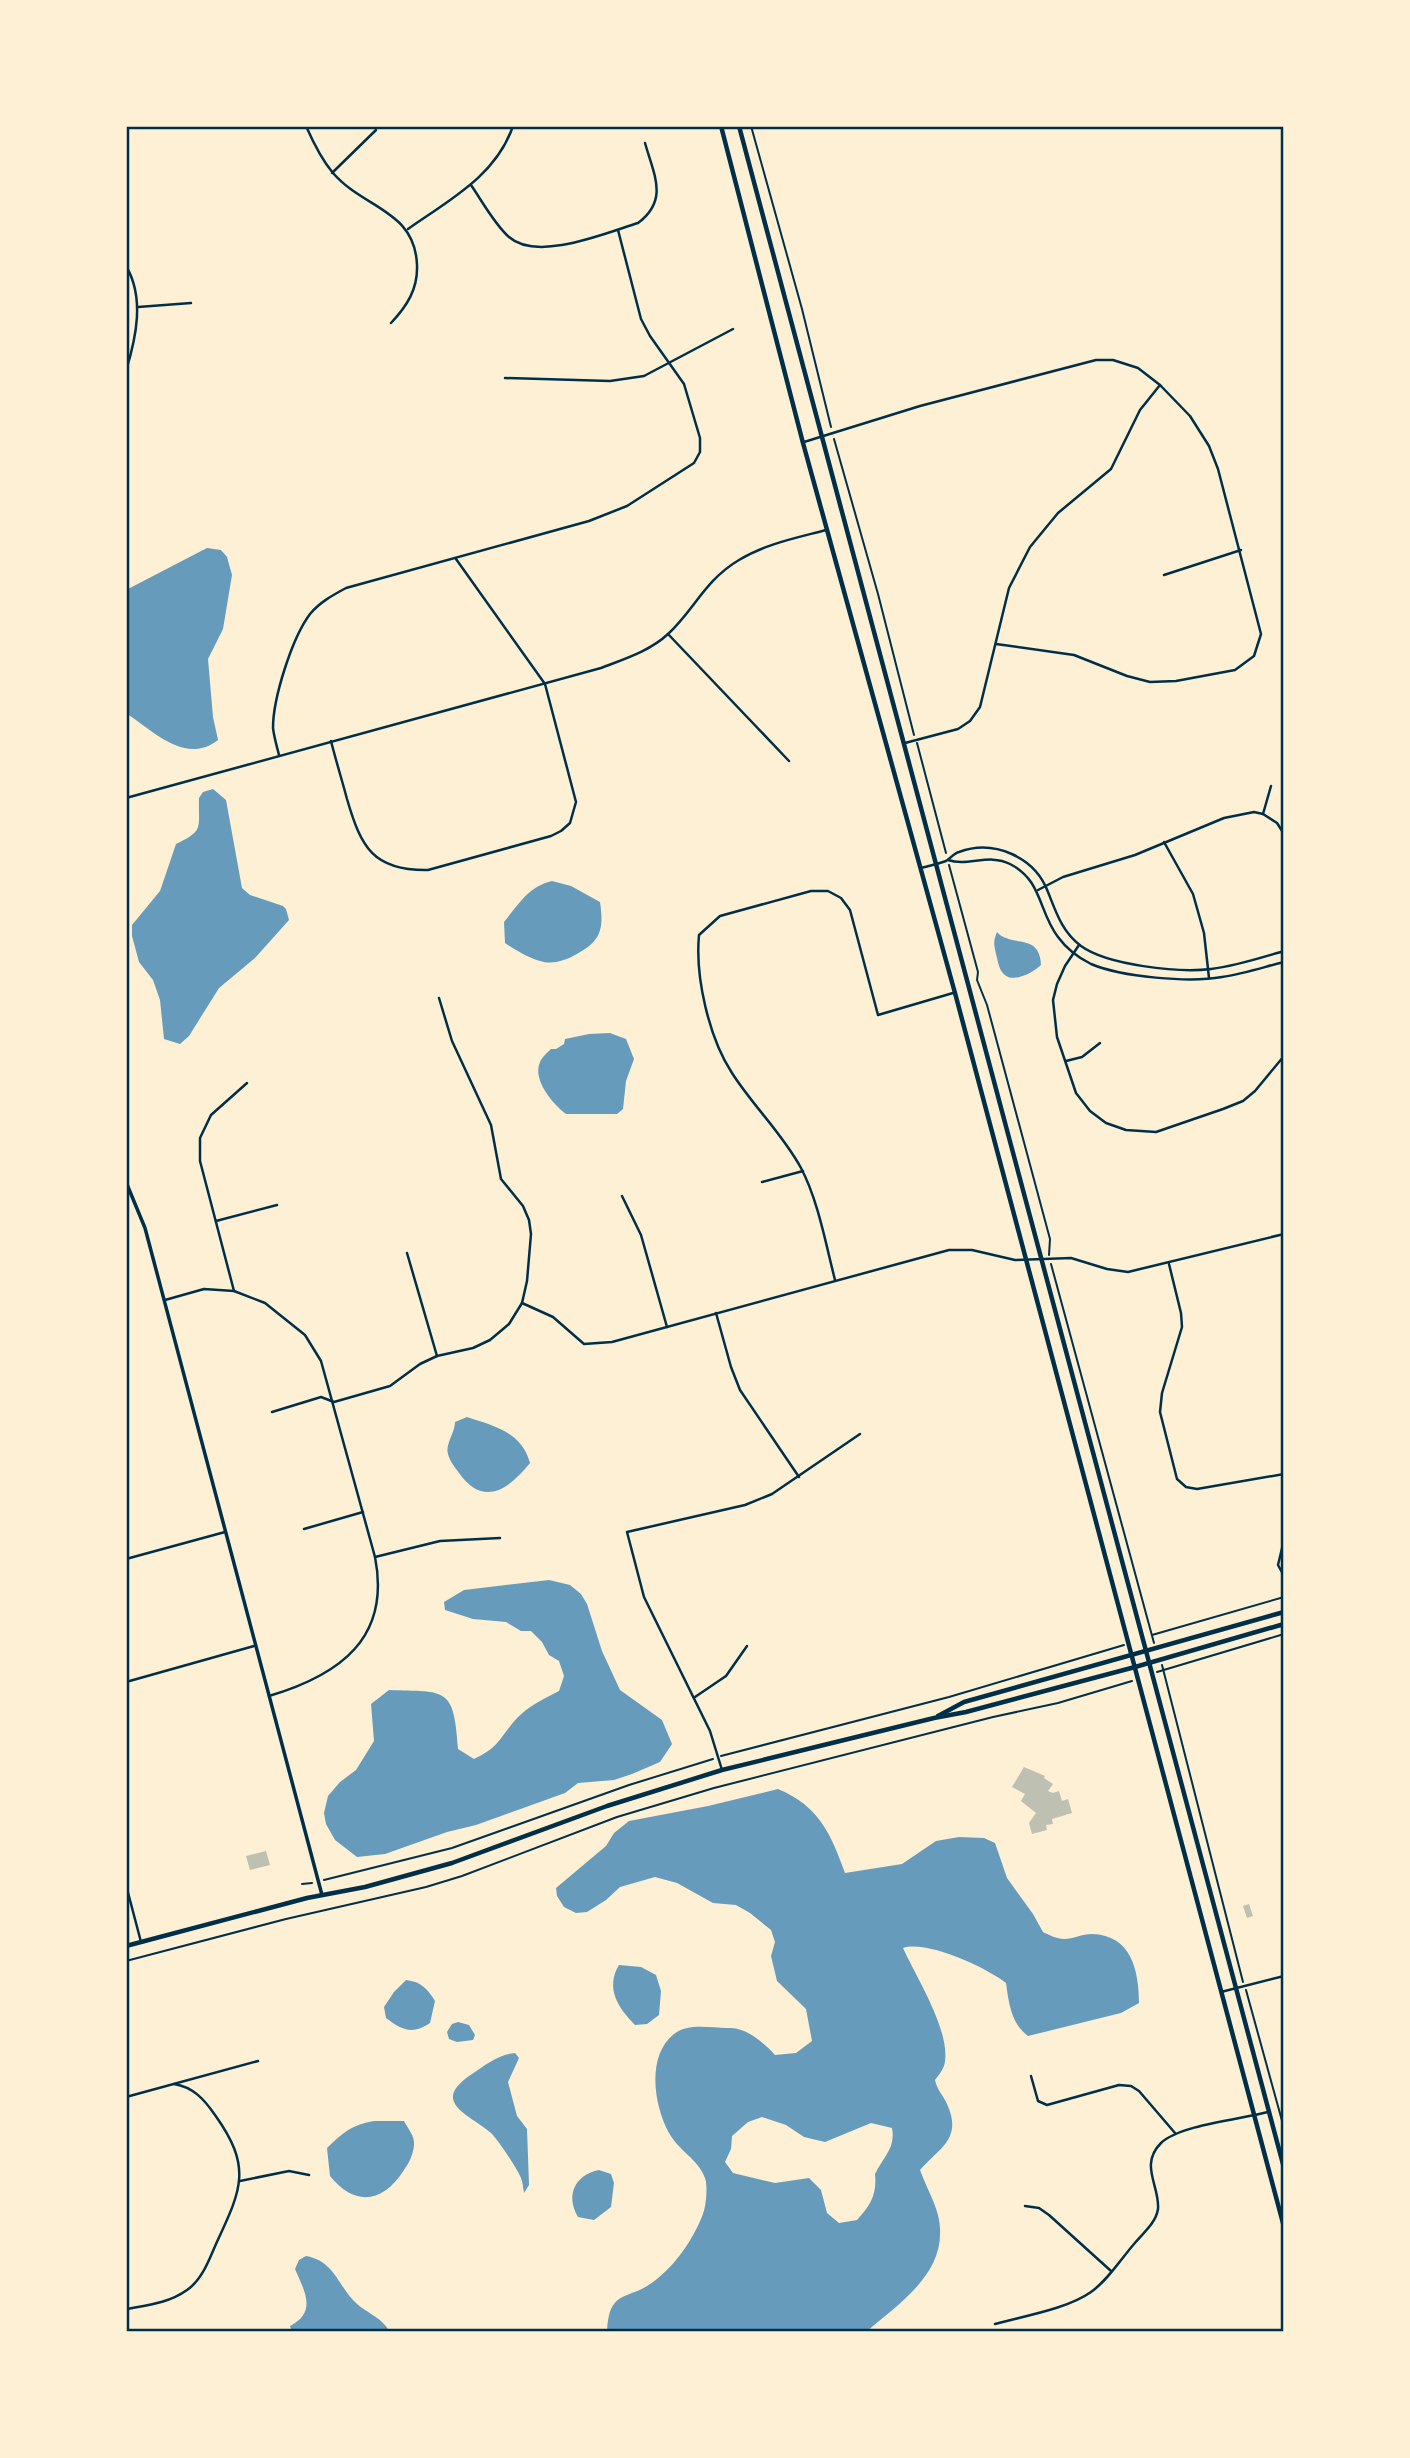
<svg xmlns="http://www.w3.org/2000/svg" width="1410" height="2458" viewBox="0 0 1410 2458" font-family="Poppins,sans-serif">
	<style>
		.water { fill: #669bbc; fill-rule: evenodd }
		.building { fill: #bec0b2 }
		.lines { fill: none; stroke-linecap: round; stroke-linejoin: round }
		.path { stroke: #003049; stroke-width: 2 }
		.minor { stroke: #003049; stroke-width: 2.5 }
		.tertiary { stroke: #003049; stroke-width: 3.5 }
		.secondary { stroke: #003049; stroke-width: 4.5 }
		.neatline { fill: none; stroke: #003049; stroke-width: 2.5 }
	</style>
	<rect width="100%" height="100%" fill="#fdf0d5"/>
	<g class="water">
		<path d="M207,548L221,550L227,557L232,575L223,629L208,659L213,717L218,740C186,765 154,732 126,713V590Z"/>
		<path d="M213,789L226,800L242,888L250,895L283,906L286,909L289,920L255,958L219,988L189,1036L180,1044L164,1039L160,1000L153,980L139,962L132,936V925L160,891L176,844C205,830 198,828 199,798L203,792Z"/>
		<path d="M552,881L571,886L600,902C604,930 601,941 575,955C566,960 554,964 544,962C530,959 517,951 505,943L504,922C518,905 529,886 552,881Z"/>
		<path d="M997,932C1011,948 1040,932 1041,965C1034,972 1014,983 1005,975C999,971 998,961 996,954C994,945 993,941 997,932Z"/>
		<path d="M610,1033L626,1039L634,1059L626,1081L623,1109L617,1114H566C553,1104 532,1080 540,1062C542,1057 547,1053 551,1049H556L564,1044L565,1039L589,1034Z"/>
		<path d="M467,1417C494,1426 522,1432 530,1463C509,1489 484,1508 459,1473C455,1467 450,1462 448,1454C445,1444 455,1433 455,1422Z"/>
		<path d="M549,1580L570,1585L581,1594L587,1604L602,1651L620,1690L662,1720L672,1744L660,1762L632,1774L614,1780L578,1783L565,1793L476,1825L447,1832L385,1854L357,1857L335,1840L326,1824L324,1813L328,1796L340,1782L356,1770L374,1741L371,1704L389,1690C446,1692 454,1686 458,1749L474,1759C500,1747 499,1738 517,1718C529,1706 543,1699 559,1691L564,1676L559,1661L549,1655L542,1642L531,1631H521L506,1622L473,1619L445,1610L444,1602L464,1590Z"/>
		<path d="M778,1789C819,1806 831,1834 845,1873L902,1864L936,1841L959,1837L984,1838L995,1843L1007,1878L1033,1914L1043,1932C1049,1935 1057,1939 1064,1939C1073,1939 1082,1934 1092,1934C1131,1935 1139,1970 1139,2003L1121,2013L1028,2036C1011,2023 1009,2004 1006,1983C987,1968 927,1940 903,1948C916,1977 953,2034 944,2066C942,2071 938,2076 935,2080C937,2090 943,2095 947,2104C963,2139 939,2148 920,2170C925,2184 934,2200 938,2215C951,2270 902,2301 866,2332H607C609,2288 628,2301 653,2282C675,2266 693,2240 703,2214C706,2206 708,2186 705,2178C698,2159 679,2151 669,2133C654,2106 646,2056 674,2034C690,2022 713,2029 731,2028C747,2028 765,2044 775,2055L796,2053L812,2041L806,2009L777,1981L771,1956L775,1942L771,1930L750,1913L736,1905L713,1903L677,1883L655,1877L620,1887L606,1900L587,1912L576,1913L564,1907L557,1896L556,1888L606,1846L614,1833L629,1821L708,1806ZM762,2117L786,2125L804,2137L825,2142L871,2123L892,2128C896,2148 883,2157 875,2174C877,2194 871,2205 857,2220L839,2223L827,2213L821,2190L809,2178L775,2183L733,2173L725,2162L731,2149L732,2136L748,2122Z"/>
		<path d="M619,1965L641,1967L656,1975L661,1991L659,2015L647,2024L635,2025C618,2008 605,1988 619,1965Z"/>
		<path d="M406,1980C421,1982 427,1988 435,2001L430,2023C412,2035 402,2030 386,2018L384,2007L394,1992Z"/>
		<path d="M458,2022L469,2025L475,2035L473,2040L457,2042L449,2039L447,2032L452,2024Z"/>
		<path d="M515,2053L519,2058L508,2082L517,2116L527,2129L529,2185L524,2193C523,2188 523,2183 521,2178C519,2171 496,2137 491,2133C467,2113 430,2102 472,2074C485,2065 499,2054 515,2053Z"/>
		<path d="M374,2121H404C408,2129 415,2136 414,2145C413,2155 409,2163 404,2170C383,2203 355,2207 330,2176L327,2148C342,2133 353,2124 374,2121Z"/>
		<path d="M599,2170L611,2174L614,2183L611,2207L594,2220L578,2217C565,2195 575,2175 599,2170Z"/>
		<path d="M306,2256C333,2261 336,2281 353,2300C365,2313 381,2316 390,2332H292L290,2326C317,2312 305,2292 295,2269L299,2260Z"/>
	</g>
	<g class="building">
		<path d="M1024,1767L1045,1776L1044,1778L1053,1784L1048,1791L1053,1793L1059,1791L1062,1801L1068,1799L1072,1813L1052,1819L1053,1824L1046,1825L1047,1830L1032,1834L1029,1823L1036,1813L1021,1801L1025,1794L1012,1787Z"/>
		<path d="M266,1851L270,1865L250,1870L246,1856Z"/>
		<path d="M1249,1904L1253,1916L1247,1918L1243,1906Z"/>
	</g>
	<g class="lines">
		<g class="path">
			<path d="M751,126L802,309L831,427"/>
			<path d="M834,439L878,594L914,735"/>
			<path d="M917,743L946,853"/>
			<path d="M949,865L978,972L977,980L987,1005L1050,1239L1049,1255"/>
			<path d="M1051,1264L1154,1643"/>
			<path d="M1152,1635L1284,1597"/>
			<path d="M1162,1665L1243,1982"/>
			<path d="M1157,1672L1284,1634"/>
			<path d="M721,1756L949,1697L1124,1645"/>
			<path d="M324,1880L452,1848L629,1785L713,1759"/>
			<path d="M302,1884L312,1883"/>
			<path d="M126,1961L286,1919L426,1887L462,1876L617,1817L714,1788L993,1717L1058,1703L1132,1681"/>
			<path d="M1246,1990L1284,2128"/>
		</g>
		<g class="minor">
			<path d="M306,126C313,142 322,160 333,173C364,209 415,210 417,265C418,289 407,306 391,323"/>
			<path d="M332,173L376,130"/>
			<path d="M471,185C482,201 495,225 509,237C537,262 606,233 638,223C669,200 654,175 645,143"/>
			<path d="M408,229C449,200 496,176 513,126"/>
			<path d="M126,266C145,298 136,338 126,371"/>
			<path d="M138,307L191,303"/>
			<path d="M505,378L610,381L644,376L733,329"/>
			<path d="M804,442L920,406L1096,360H1113L1138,368L1160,385L1190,416L1209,446L1218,469L1261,634L1254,656L1235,670L1176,681L1150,682L1127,676L1074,655L996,644"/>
			<path d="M1164,575L1241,550"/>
			<path d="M668,634L789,761"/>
			<path d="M331,741C336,761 342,780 347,799C361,847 373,871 428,870L551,836L561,831L570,823L576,802L545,684L456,559"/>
			<path d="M905,743L958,729L970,721L980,707L1009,588L1030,547L1058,513L1111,469L1140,410L1160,385"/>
			<path d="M279,755C277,747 274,737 273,728C273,698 292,638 310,614C320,602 333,595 346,588L589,521L627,506L694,463L700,452V438L684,384L650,336L641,319L618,230"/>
			<path d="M126,798L601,668C624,659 650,651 668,634C694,610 705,580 739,560C765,544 796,538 826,530"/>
			<path d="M1263,814L1271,786"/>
			<path d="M1164,842L1193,894L1204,933L1209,978"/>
			<path d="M948,860C968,867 989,853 1010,864C1043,881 1038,911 1058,937C1066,948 1079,958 1091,964C1122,977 1189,983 1222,977C1243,974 1264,967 1284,962"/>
			<path d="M921,868C929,866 938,864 946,861C951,858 954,853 959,852C994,839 1035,857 1048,892C1056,912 1062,932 1081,946C1107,965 1178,973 1211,969C1236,966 1260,958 1284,951"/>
			<path d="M1038,890L1063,877L1135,855L1224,818L1254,812L1263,814L1277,823L1284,834"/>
			<path d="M1079,945L1065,966L1057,984L1053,1000L1057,1037L1076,1093L1090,1111L1106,1123L1126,1130L1156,1132L1223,1109L1243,1101L1255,1091L1284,1056"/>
			<path d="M1066,1061L1082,1057L1100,1043"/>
			<path d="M762,1182L803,1171"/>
			<path d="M622,1196L641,1235L667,1327"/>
			<path d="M216,1221L277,1205"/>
			<path d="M407,1253L437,1356"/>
			<path d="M1169,1264L1181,1313L1182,1327L1162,1393L1160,1412L1177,1479L1186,1487L1197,1489L1284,1474"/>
			<path d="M835,1280C826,1245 818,1200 801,1168C782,1133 753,1106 732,1073C709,1038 695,977 699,935L720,916L811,891H828L841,898L850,910L878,1015L953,993"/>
			<path d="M234,1291L200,1161V1138L211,1115L247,1083"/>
			<path d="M165,1300L204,1289L234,1291L265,1303L305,1335L321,1361L375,1557C391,1638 340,1675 269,1696"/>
			<path d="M522,1303L553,1317L584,1344L612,1342L949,1250H972L1015,1260L1071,1258L1107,1269L1128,1272L1284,1234"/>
			<path d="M716,1313L731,1367L740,1390L799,1477"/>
			<path d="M1284,1394V1408"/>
			<path d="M272,1412L321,1397L334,1402L390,1386L420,1364L437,1356L473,1348L490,1340L509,1324L522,1303L527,1281L531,1234L529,1220L523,1206L501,1179L491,1125L452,1041L439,998"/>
			<path d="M304,1529L363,1512"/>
			<path d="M1284,1540L1278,1565L1284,1576"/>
			<path d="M375,1557L440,1541L500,1538"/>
			<path d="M126,1559L225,1532"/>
			<path d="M126,1682L254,1646"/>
			<path d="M695,1697L726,1676L747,1646"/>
			<path d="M722,1770L710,1731L644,1597L627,1532L745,1505L772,1494L860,1434"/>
			<path d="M126,1885L141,1942"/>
			<path d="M1221,1992L1284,1976"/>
			<path d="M1031,2076L1038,2101L1047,2105L1119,2085L1131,2086L1139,2091L1175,2133"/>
			<path d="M126,2097L258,2061"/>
			<path d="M240,2181L289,2171L309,2175"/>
			<path d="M1025,2206L1039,2208L1049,2215L1111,2271"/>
			<path d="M126,2309C148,2305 169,2303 187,2290C202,2280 209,2260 216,2244C241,2190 253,2168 215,2115C204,2099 193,2087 174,2084"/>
			<path d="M995,2324C1024,2316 1067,2309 1091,2292C1108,2280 1121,2259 1134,2244C1143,2233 1156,2223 1158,2209C1160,2186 1139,2165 1161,2143C1179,2125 1242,2119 1268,2112"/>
		</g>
		<path class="tertiary" d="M126,1182L145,1228L322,1895"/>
		<g class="secondary">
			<path d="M721,126L803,443L955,993L1284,2227"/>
			<path d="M739,126L1284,2168"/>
			<path d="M938,1716L964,1702L1284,1612"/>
			<path d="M126,1946L307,1898L365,1887L452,1863L607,1806L722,1770L934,1718L966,1712L1135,1667L1284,1624"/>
		</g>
	</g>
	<rect width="1410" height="2458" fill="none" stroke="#fdf0d5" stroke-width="256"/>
	<rect x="128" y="128" width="1154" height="2202" class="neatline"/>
</svg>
